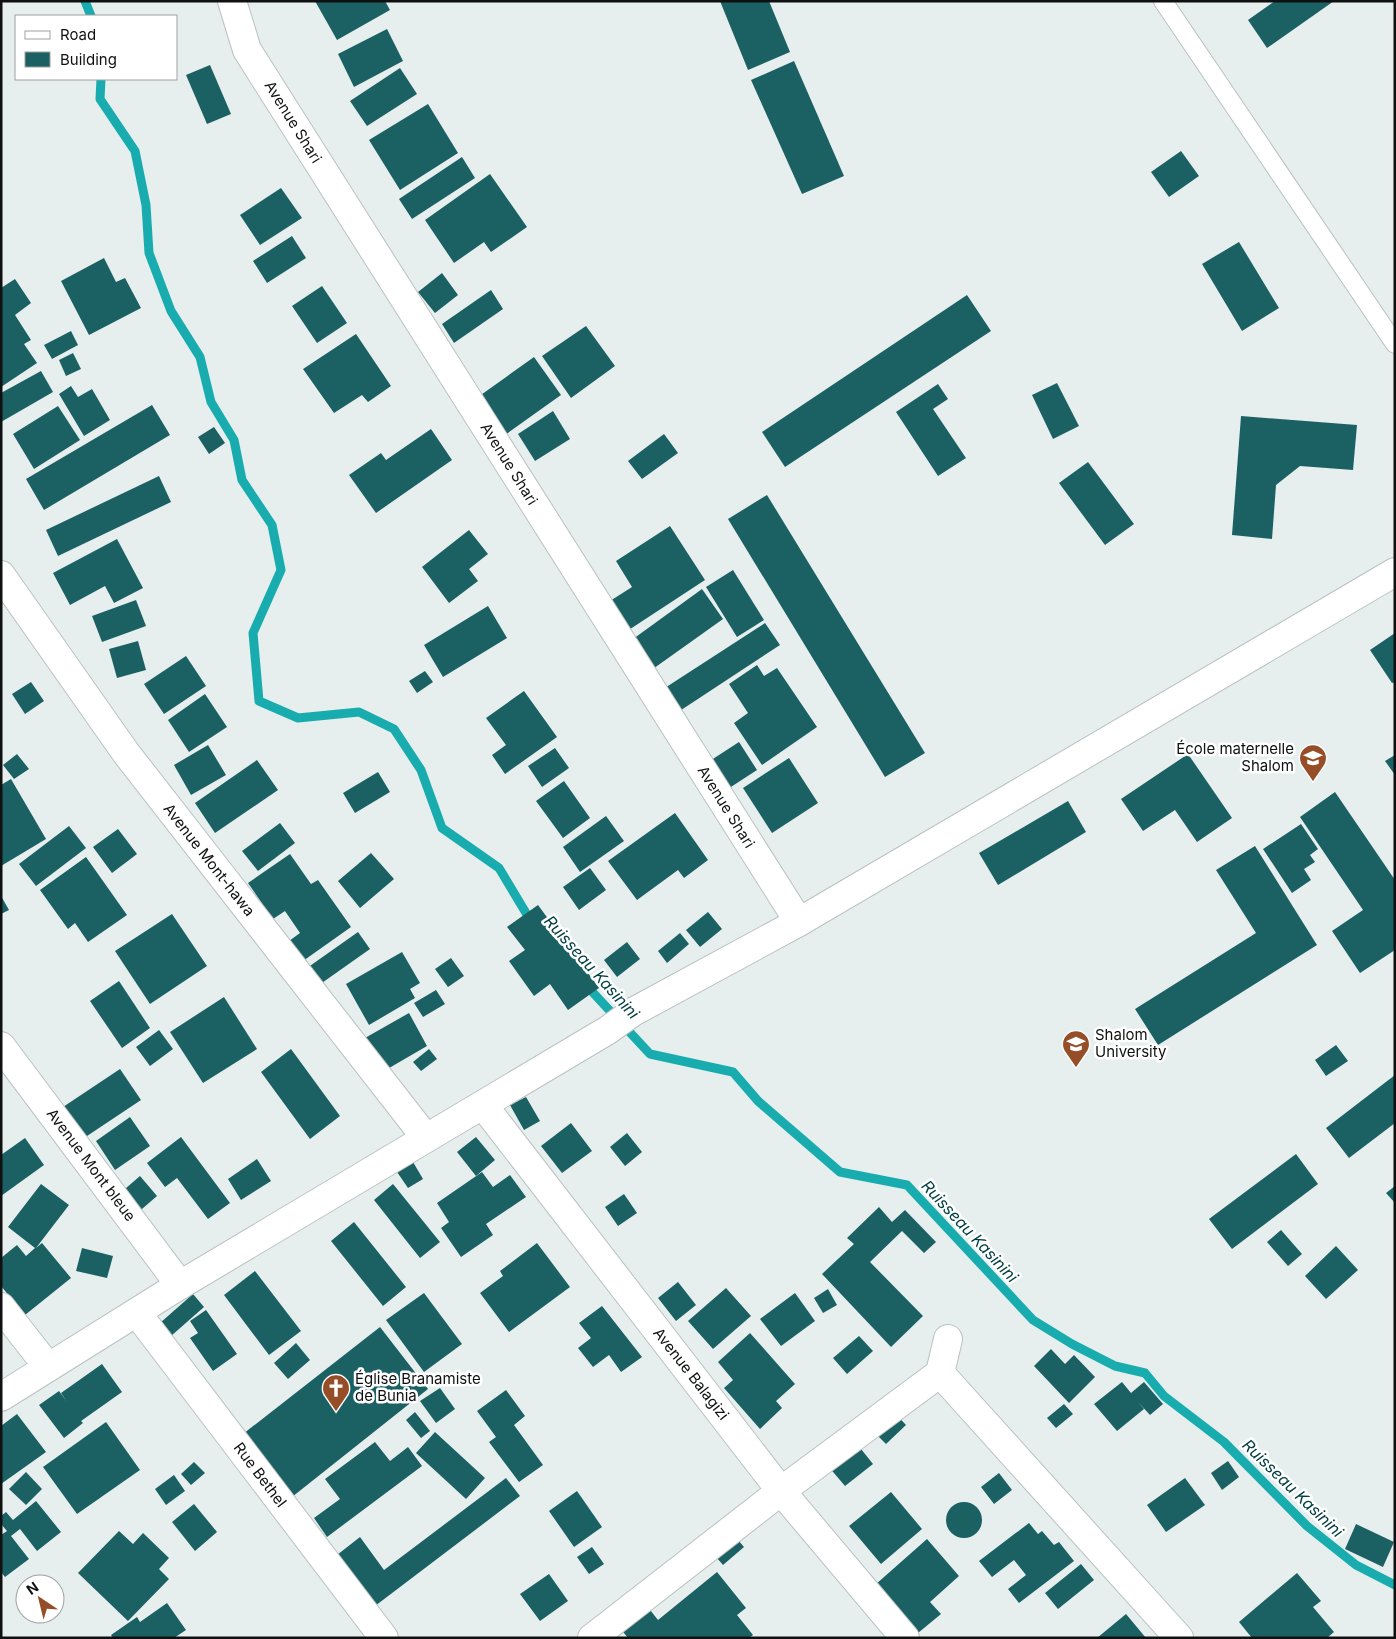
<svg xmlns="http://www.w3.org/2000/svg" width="1396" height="1639" viewBox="0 0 1396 1639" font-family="Inter,sans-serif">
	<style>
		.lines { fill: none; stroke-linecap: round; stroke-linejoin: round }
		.stream { stroke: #18acaf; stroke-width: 9 }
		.building { fill: #1b6163 }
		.service-casing { stroke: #bac1c1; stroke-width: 20 }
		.minor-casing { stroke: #bac1c1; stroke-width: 30 }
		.service { stroke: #fff; stroke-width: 18 }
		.minor { stroke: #fff; stroke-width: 28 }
		.labels { text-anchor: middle; stroke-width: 5; stroke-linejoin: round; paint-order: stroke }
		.street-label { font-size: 15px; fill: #0f1111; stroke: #fff }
		.poi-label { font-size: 15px; fill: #0f1111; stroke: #fff; text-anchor: start }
		.water-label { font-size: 16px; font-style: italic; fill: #024042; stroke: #fff }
	</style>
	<rect width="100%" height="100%" fill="#e7eeee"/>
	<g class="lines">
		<g class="stream">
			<path d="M85,1L91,16"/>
			<path d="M101,79L100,99L135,151L146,205L149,253L171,311L200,357L211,402L234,440L242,480L272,525L281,570L253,633L259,701L298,718L359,712L394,729L421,770L442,828L499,868L532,923"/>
			<path d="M585,984L650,1054L733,1072L758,1101L840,1172L907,1185L1033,1320L1072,1344L1115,1366L1145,1373L1164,1396L1224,1442L1307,1526L1356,1565L1395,1585"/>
		</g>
	</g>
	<g class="building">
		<path d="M315,1H385L390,10L337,40Z"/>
		<path d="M720,1H769L790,52L748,70Z"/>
		<path d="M1275,1H1334L1267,48L1248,20Z"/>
		<path d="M387,29L403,61L354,87L338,54Z"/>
		<path d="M794,61L844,176L802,194L751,80Z"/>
		<path d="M210,65L231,114L207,124L186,75Z"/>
		<path d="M400,68L417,94L367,126L350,101Z"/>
		<path d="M428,104L458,153L400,190L369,140Z"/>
		<path d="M1181,151L1199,176L1169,197L1151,172Z"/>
		<path d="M462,157L475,178L412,219L399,199Z"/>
		<path d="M490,174L527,227L491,252L484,242L454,263L425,220Z"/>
		<path d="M281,188L302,218L260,245L240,215Z"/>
		<path d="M292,236L306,258L267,283L253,261Z"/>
		<path d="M1239,242L1279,308L1242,331L1202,264Z"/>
		<path d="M104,258L116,282L125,278L141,308L89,335L61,281Z"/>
		<path d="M442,273L458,295L435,313L418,292Z"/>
		<path d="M15,279L31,303L15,315L31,340L24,344L37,363L1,387V288Z"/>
		<path d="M322,286L347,323L317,343L292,306Z"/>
		<path d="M491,290L503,309L454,343L442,324Z"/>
		<path d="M967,295L991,331L785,467L762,432Z"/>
		<path d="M586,326L615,366L571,398L542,356Z"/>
		<path d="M71,331L78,345L52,359L44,345Z"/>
		<path d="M356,334L391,386L368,402L362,395L334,413L303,369Z"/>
		<path d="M73,353L81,369L66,376L59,360Z"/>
		<path d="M534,357L561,395L505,435L478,397Z"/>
		<path d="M41,371L53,392L1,422V393Z"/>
		<path d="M1057,383L1079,426L1053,439L1032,395Z"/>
		<path d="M938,384L948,399L933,409L966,458L938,476L896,412Z"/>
		<path d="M71,386L78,397L92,389L110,420L84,436L59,394Z"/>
		<path d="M152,405L170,435L44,510L26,479Z"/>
		<path d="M58,406L80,440L34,469L13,434Z"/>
		<path d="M553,411L570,439L535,461L518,434Z"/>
		<path d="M1241,416L1357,425L1353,470L1300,466L1276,485L1272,539L1232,535Z"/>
		<path d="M214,427L225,443L209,454L198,437Z"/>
		<path d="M431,429L452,460L376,513L349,475L381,453L386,460Z"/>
		<path d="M664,434L678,453L642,479L628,461Z"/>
		<path d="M1088,462L1134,524L1105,545L1059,483Z"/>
		<path d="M159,476L171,502L58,556L46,530Z"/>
		<path d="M767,495L925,753L885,777L728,519Z"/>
		<path d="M670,526L705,580L618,637L599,608L632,587L616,561Z"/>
		<path d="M469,530L488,554L469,569L478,581L449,603L422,567Z"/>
		<path d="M117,539L143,588L114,603L105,586L70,605L53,573Z"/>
		<path d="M733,570L764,620L737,637L706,587Z"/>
		<path d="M702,589L723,619L643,676L622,647Z"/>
		<path d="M136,600L146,626L102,642L92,616Z"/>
		<path d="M488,606L507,638L443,677L424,645Z"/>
		<path d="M765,623L780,645L669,718L654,695Z"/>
		<path d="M1395,633V682L1392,683L1370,650Z"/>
		<path d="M138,641L146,670L117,678L109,649Z"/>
		<path d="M186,656L206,686L164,714L144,684Z"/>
		<path d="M757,665L764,676L777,668L817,727L762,765L734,723L748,713L729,684Z"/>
		<path d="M425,671L433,682L417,693L409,681Z"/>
		<path d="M31,682L44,701L25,714L12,694Z"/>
		<path d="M524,691L557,737L505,774L492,755L506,745L486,718Z"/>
		<path d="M205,694L227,727L189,752L168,720Z"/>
		<path d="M739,742L757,770L717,796L699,768Z"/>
		<path d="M208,745L226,775L191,795L174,765Z"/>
		<path d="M555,748L569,768L542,787L528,766Z"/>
		<path d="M17,754L29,769L14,779L3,765Z"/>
		<path d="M1188,754L1232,818L1197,842L1175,810L1143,831L1121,799Z"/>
		<path d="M1395,755V775L1385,761Z"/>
		<path d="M789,758L818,803L772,833L743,788Z"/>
		<path d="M257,760L278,790L215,833L195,803Z"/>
		<path d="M378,772L390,792L355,813L343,793Z"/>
		<path d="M11,779L46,839L1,866V785Z"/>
		<path d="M564,781L590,818L563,838L536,801Z"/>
		<path d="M1335,792L1395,880V950L1360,973L1332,931L1363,910L1300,817Z"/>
		<path d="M1068,801L1086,832L998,885L979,853Z"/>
		<path d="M675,813L708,860L684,878L678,870L637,900L608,861Z"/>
		<path d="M606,816L624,841L580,872L563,847Z"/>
		<path d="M280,823L295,843L258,871L242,851Z"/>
		<path d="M1301,824L1318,849L1310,855L1315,862L1304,869L1311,880L1292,893L1263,849Z"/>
		<path d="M69,826L86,848L36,886L19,864Z"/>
		<path d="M118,829L137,854L112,873L93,847Z"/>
		<path d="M1255,846L1317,945L1158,1045L1135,1009L1256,933L1216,870Z"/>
		<path d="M371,853L394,879L360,908L338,881Z"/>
		<path d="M290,854L311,884L318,880L351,927L303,961L289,941L300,933L285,911L273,919L248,883Z"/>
		<path d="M86,857L127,915L88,942L75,923L68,929L40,890Z"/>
		<path d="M590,868L606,890L579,910L563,887Z"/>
		<path d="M1,896L9,910L1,914Z"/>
		<path d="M538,905L599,988L568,1010L550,984L534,996L509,961L525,950L507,927Z"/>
		<path d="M708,912L722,929L700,947L686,930Z"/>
		<path d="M172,914L207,966L150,1004L115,951Z"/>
		<path d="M358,932L370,949L319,985L307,968Z"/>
		<path d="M680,933L689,944L667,963L658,951Z"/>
		<path d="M627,942L640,959L617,977L604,960Z"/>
		<path d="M402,952L420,983L410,989L415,998L369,1025L346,984Z"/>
		<path d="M451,958L464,976L448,987L435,969Z"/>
		<path d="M119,981L150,1028L122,1048L90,1001Z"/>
		<path d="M436,990L445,1004L423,1017L414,1003Z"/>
		<path d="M224,997L257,1049L203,1083L170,1032Z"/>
		<path d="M409,1013L427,1046L384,1071L365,1038Z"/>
		<path d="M159,1030L173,1049L150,1066L136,1047Z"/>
		<path d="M1336,1045L1348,1061L1326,1076L1315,1060Z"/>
		<path d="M291,1049L340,1116L310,1139L261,1072Z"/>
		<path d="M429,1049L437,1059L421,1071L413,1062Z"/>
		<path d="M120,1069L141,1100L81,1140L60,1109Z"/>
		<path d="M1395,1075V1123L1349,1158L1326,1128Z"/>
		<path d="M526,1097L540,1121L524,1130L510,1105Z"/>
		<path d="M130,1117L150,1146L115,1170L96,1141Z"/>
		<path d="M571,1123L592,1151L562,1173L541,1146Z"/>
		<path d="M627,1133L642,1152L625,1166L610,1147Z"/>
		<path d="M181,1137L230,1203L208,1219L177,1178L165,1187L147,1163Z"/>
		<path d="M476,1137L495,1160L476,1176L457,1152Z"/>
		<path d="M25,1138L44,1165L1,1196V1155Z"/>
		<path d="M1296,1154L1318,1184L1232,1249L1209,1219Z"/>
		<path d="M257,1159L271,1181L241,1200L228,1179Z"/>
		<path d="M413,1162L423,1179L408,1188L397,1172Z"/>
		<path d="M482,1172L493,1187L510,1175L526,1197L486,1224L493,1235L461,1257L441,1228L449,1222L437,1203Z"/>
		<path d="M140,1176L157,1196L135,1215L118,1195Z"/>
		<path d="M41,1184L69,1205L36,1248L42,1243L71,1278L25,1315L1,1286V1258L17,1245L26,1256L35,1248L8,1227Z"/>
		<path d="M393,1184L440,1242L420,1258L374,1200Z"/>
		<path d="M1395,1186V1203L1386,1193Z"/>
		<path d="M624,1194L637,1213L618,1226L605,1207Z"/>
		<path d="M879,1207L892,1222L905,1210L936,1242L924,1253L902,1231L870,1262L923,1316L891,1347L822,1274L854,1244L847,1238Z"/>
		<path d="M354,1222L406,1287L383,1306L331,1241Z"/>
		<path d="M1281,1230L1302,1254L1288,1266L1267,1242Z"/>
		<path d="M537,1243L570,1287L509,1332L480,1293L503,1276L500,1271Z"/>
		<path d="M1336,1246L1358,1270L1326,1299L1305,1276Z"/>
		<path d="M82,1248L113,1256L107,1278L76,1271Z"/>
		<path d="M255,1271L301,1331L269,1355L224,1295Z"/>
		<path d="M678,1282L696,1305L676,1321L658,1298Z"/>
		<path d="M726,1288L751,1316L713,1349L688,1321Z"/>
		<path d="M828,1289L837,1305L823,1313L814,1298Z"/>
		<path d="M424,1293L462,1344L424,1372L386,1320Z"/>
		<path d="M795,1293L815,1321L781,1346L760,1319Z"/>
		<path d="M193,1294L204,1307L171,1336L160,1323Z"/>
		<path d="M602,1306L642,1357L621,1372L609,1355L593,1367L578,1348L591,1338L579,1323Z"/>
		<path d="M206,1310L237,1354L213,1371L190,1338L198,1333L190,1321Z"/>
		<path d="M380,1327L428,1389L292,1497L243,1434Z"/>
		<path d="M750,1333L795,1384L776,1401L782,1408L760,1429L724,1388L733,1380L718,1362Z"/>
		<path d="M859,1336L873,1351L847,1374L833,1358Z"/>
		<path d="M296,1343L310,1360L288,1379L274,1363Z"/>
		<path d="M1051,1349L1065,1364L1074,1355L1095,1377L1069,1403L1034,1366Z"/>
		<path d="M102,1364L122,1392L81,1421L83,1423L64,1438L39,1405L59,1391L67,1402L61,1393Z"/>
		<path d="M1122,1382L1131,1393L1144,1382L1163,1404L1150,1415L1138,1402L1144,1409L1117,1431L1094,1404Z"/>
		<path d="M440,1388L455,1409L436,1423L420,1401Z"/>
		<path d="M506,1390L525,1416L514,1425L543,1465L519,1482L489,1442L496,1437L477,1411Z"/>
		<path d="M1064,1404L1073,1414L1056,1428L1047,1418Z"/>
		<path d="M889,1407L906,1425L886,1444L869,1427Z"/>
		<path d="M415,1412L430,1431L421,1438L406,1420Z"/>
		<path d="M17,1414L46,1452L1,1484V1426Z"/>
		<path d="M106,1422L140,1470L77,1514L43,1467Z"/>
		<path d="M435,1432L485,1478L466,1499L416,1453Z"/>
		<path d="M375,1442L390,1461L408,1447L422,1466L327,1537L314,1518L340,1499L325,1479Z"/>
		<path d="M857,1444L873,1464L845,1486L828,1466Z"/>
		<path d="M1228,1461L1239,1477L1222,1490L1211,1473Z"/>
		<path d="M194,1462L205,1473L191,1485L181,1474Z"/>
		<path d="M26,1472L42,1489L26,1505L9,1489Z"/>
		<path d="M999,1473L1012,1490L994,1504L981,1487Z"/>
		<path d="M174,1475L185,1491L166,1505L155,1489Z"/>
		<path d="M506,1478L520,1496L375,1606L337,1555L360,1537L384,1570Z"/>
		<path d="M1185,1478L1205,1505L1166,1532L1147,1505Z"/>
		<path d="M577,1491L602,1527L574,1547L549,1511Z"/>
		<path d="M891,1492L922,1529L881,1564L849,1526Z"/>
		<path d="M36,1501L61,1532L37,1551L20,1529L11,1536L29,1559L5,1577L1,1572V1535L7,1531L1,1524V1516L6,1512L13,1520Z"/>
		<circle cx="964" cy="1520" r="18"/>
		<path d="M194,1504L217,1532L195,1551L172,1522Z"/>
		<path d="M1029,1523L1038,1534L1042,1531L1054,1545L1059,1542L1074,1561L1019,1603L1008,1589L1026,1575L1014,1560L992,1577L979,1561Z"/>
		<path d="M1356,1524L1394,1542L1383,1567L1345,1549Z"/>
		<path d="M119,1531L133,1544L143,1533L169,1558L159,1569L169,1579L128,1621L78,1573Z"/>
		<path d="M732,1533L744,1547L723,1565L711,1551Z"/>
		<path d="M927,1539L959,1576L930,1602L941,1614L918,1633L875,1585Z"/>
		<path d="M592,1547L604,1564L589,1574L577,1557Z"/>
		<path d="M1081,1564L1094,1580L1058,1609L1045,1593Z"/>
		<path d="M717,1572L746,1608L737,1615L753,1635L749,1638H628L620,1628L647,1606L658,1620Z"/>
		<path d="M1297,1573L1321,1601L1313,1607L1334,1632L1327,1638H1252L1239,1622Z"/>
		<path d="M549,1574L568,1601L540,1621L520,1594Z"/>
		<path d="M167,1603L186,1630L174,1638H113L111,1635L137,1617L140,1622Z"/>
		<path d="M1126,1614L1146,1638H1097Z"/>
	</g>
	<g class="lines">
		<g class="service-casing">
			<path id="service" d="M1163,1L1395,344"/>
		</g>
		<g class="minor-casing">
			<g id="minor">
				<path d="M232,1L247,50L799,922"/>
				<path d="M1,575L126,753L426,1138"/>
				<path d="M1,1046L180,1285"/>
				<path d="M483,1105L781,1491L905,1638"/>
				<path d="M1,1307L48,1367"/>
				<path d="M137,1313L384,1638"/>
				<path d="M940,1373L1179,1638"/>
				<path d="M1,1397L180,1285L608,1030L633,1012L799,922L1395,572"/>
				<path d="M592,1638L781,1491L940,1373L948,1339"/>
			</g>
		</g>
		<use href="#service" class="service"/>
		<use href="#minor" class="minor"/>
	</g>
	<defs>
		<g id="school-pin" transform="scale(1.4375)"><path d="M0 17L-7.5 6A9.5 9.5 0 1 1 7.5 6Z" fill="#954e28" stroke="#fff"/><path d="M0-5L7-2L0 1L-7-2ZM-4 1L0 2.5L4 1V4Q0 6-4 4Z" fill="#fff"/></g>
		<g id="university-pin" transform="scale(1.4375)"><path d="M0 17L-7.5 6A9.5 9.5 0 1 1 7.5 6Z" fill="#954e28" stroke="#fff"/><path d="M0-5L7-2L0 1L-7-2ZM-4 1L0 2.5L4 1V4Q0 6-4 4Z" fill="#fff"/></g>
		<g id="church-pin" transform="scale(1.4375)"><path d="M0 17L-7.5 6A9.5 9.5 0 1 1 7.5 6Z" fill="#954e28" stroke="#fff"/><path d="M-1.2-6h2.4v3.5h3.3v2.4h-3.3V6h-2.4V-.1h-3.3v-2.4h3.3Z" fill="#fff"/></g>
	</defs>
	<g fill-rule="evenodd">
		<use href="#school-pin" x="1313" y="758"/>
		<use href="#university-pin" x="1076" y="1044"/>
		<use href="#church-pin" x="336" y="1388"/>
	</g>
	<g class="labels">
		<g class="street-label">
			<text transform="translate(293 122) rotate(58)" y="5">Avenue Shari</text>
			<text transform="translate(509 464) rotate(58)" y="5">Avenue Shari</text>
			<text transform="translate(726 807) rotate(58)" y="5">Avenue Shari</text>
			<text transform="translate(209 860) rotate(52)" y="5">Avenue Mont-hawa</text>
			<text transform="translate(91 1165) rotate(53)" y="5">Avenue Mont bleue</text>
			<text transform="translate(691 1374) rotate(52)" y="5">Avenue Balagizi</text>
			<text transform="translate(260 1475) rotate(53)" y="5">Rue Bethel</text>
		</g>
		<g class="poi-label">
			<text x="1294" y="754" text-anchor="end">École maternelle<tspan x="1294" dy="17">Shalom</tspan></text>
			<text x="1095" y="1040">Shalom<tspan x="1095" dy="17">University</tspan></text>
			<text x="355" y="1384">Église Branamiste<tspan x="355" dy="17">de Bunia</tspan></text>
		</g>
		<g class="water-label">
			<text transform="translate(592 967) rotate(48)" y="6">Ruisseau Kasinini</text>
			<text transform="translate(970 1231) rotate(47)" y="6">Ruisseau Kasinini</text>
			<text transform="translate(1293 1488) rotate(44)" y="6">Ruisseau Kasinini</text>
		</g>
	</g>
	<rect width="1396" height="1639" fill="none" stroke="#0f1111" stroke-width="5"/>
	<rect x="15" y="15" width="162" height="65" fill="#ffffff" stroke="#9fa0a0"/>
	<rect x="25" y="31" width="25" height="8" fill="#ffffff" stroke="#9fa0a0"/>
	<text x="60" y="40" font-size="15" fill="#0f1111">Road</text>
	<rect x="25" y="52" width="25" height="15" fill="#1b6163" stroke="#9fa0a0"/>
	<text x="60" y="65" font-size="15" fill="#0f1111">Building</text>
	<g transform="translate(40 1599) rotate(325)"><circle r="24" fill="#ffffff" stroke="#9fa0a0"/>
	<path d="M0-4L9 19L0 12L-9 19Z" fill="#954e28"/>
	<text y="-8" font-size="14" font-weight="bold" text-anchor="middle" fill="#0f1111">N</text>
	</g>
</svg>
